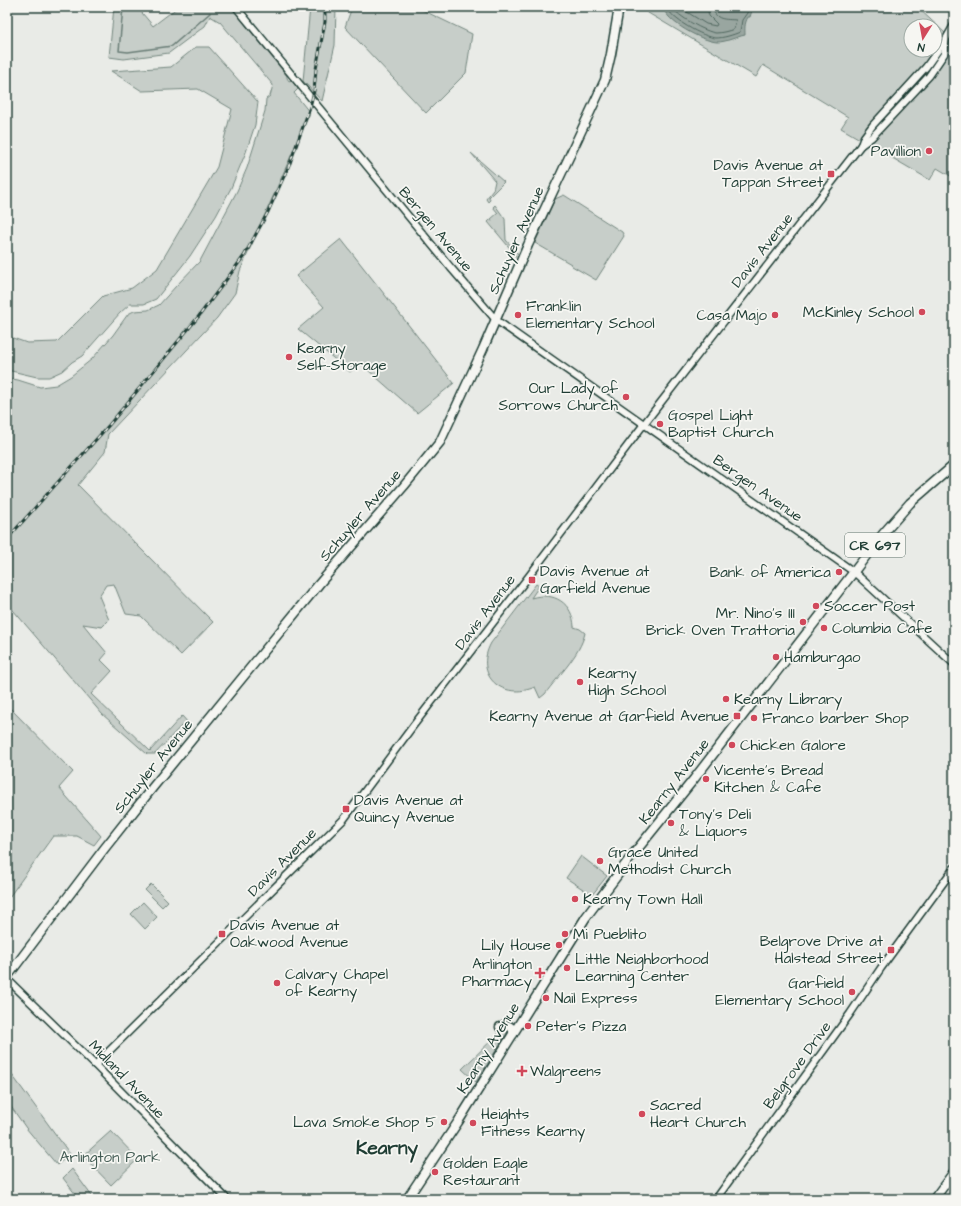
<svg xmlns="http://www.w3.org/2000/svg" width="961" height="1206" viewBox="0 0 961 1206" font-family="'Architects Daughter',sans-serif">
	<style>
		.green { fill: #c7cec9; stroke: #73867e; fill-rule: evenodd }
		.water { fill: #99a6a0; stroke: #687c75 }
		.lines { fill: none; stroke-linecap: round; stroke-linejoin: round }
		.shore { stroke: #50675f; stroke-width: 1 }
		.stream { stroke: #687c75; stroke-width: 1.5 }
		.minor-casing { stroke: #1f3d34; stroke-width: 9 }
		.major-casing { stroke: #1f3d34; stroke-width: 11 }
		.minor { stroke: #f6f6f2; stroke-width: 6 }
		.major { stroke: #f6f6f2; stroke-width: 8 }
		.rail-casing { stroke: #1f3d34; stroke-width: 3 }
		.rail { stroke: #f6f6f2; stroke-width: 1.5; stroke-dasharray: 4.5; stroke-linecap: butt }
		.poi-dot { fill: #d1495b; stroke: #f6f6f2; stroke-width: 1.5 }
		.labels { text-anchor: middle; stroke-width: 3.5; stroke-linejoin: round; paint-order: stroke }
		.shield { fill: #f6f6f2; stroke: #60746d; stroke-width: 1 }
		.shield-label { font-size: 14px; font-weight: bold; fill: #1f3d34 }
		.poi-label { font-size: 15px; fill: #1f3d34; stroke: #f6f6f2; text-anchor: start }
		.street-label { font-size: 15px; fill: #1f3d34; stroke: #f6f6f2 }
		.park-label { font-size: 15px; fill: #415a52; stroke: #f6f6f2 }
		.district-label { font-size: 19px; font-weight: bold; fill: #1f3d34; stroke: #f6f6f2 }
	</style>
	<rect width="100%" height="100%" fill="#e9ebe7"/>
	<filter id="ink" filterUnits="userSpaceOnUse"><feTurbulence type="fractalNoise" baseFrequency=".025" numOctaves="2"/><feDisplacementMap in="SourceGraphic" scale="8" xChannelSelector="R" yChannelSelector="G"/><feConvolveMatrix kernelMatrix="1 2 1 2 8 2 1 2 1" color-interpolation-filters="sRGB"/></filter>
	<g filter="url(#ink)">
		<g class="green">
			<path d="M114,7H137L153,26L178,7H231L287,76V78L289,81L291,80L298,89L294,93L310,113L240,271L235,293L217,318L108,434L105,452L78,485L213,622L181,655L141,616L126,614L114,584L106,585L99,596L109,620L102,627L83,624L107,653L101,660L112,671L91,694L150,751L182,716L190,725L181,726L155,754H147L102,714L7,603V378L18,380L40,387L56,385L71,376L92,359L113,335L128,314L134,311L148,310L159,305L176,286L200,261L237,191L247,168L265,111L266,99L270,96L273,85L220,22L210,16L205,26L169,53L124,59L109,57Z"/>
			<path d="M310,7H336L335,45L322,101L303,81Z"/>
			<path d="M352,7H416L472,34L466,73L426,113L345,27Z"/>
			<path d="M638,7H917L945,33L954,22V178L937,168L930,180L841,128L848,117L763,65L756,77ZM911,26H935V50H911Z"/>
			<path d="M196,47H209L258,102L255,125L246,152L231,188L216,216L190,256L156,299L144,304H130L120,313L82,356L72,362L62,371L49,377H37L7,370V336L27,343L57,342L103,296L132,288L157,269L217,167L232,109L198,89L142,91L111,71L171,67Z"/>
			<path d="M471,153L504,182L489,197L490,200L488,202L486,199L493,190L495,181Z"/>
			<path d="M564,195L622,232L624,236L596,280L572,266L571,264L535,243L555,199Z"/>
			<path d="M495,205L505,219L506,240L519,255L518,257L511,254L513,252L488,222L490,220L492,221L491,219L498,213L493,207Z"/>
			<path d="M341,239L454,383L417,413L360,363L350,372L298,329L324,307L296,276Z"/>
			<path d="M536,584L539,586L531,598C554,591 573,603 574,627L580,629L585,633C580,655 558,676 545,694L540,698L535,687C503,701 473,676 491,643Z"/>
			<path d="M7,705L73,772L59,788L101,836L94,845L77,836H53L7,900Z"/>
			<path d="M581,856L607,876L592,895L566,878Z"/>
			<path d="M151,884L168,901L162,907L145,890Z"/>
			<path d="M143,902L157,917L145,929L131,914Z"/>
			<path d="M503,1029L507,1033L476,1082L462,1069Z"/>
			<path d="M7,1068L70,1154L57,1165L26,1128L7,1101Z"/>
			<path d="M111,1131L138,1159L111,1185L83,1156Z"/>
			<path d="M72,1169L94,1199H79L63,1178Z"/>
		</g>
		<path class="water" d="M663,7H720C727,13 731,11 739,8C742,6 749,7 753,7L750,17H748C744,24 745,29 745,35C735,37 727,42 717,42C702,41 666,22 663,7Z"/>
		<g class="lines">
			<g class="shore">
				<path d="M667,7C670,19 703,37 716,38C723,38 733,35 740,32L742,20L747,13L749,7"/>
				<path d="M672,7C677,16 705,32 716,33C721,33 729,31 734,29L736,20C726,19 714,21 713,7"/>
				<path d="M679,7L706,24L716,26L717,24L709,16L707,7"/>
			</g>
			<path class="stream" d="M123,7L119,51L128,52L172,46L210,13"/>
			<g class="minor-casing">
				<g id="minor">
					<path d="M236,7L451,268L496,320L854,572L954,664"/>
					<path d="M861,145L872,137L929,76L944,54L946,39"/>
					<path d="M7,979L95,1065L227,1199"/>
					<path d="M95,1065L344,819L413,726L529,576L644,424L861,145L864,137L873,125L926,67L946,39L954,25"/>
					<path d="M716,1199L850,1014L881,968L954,868"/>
				</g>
			</g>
			<g class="major-casing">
				<g id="major">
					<path d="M7,977L104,849L153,787L319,584L404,486L440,442L483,349L528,245L605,80L611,54L619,7"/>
					<path d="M500,1027L504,1025L509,1026L513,1029V1034"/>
					<path d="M407,1199L458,1122L586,917L631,857L694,779L883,534L910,503L954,465"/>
					<path d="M934,1199L954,1172"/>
				</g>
			</g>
			<use href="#minor" class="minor"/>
			<use href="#major" class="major"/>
			<g class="rail-casing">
				<path id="rail" d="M7,539L109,425L199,316L244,256L268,212L290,163L310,107L314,91L316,69L325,22V7"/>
			</g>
			<use href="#rail" class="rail"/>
		</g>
	</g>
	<g class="poi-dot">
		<circle cx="929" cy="151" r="4"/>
		<rect x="827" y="170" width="8" height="8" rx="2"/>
		<circle cx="922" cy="312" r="4"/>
		<circle cx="518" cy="315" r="4"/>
		<circle cx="775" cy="315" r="4"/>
		<circle cx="289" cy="357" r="4"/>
		<circle cx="626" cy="397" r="4"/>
		<circle cx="660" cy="424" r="4"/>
		<circle cx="839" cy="572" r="4"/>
		<rect x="528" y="576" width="8" height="8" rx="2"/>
		<circle cx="816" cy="606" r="4"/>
		<circle cx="803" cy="622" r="4"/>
		<circle cx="824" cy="628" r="4"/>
		<circle cx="776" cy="657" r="4"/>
		<circle cx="580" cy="682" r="4"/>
		<circle cx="726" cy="699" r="4"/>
		<rect x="733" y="712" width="8" height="8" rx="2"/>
		<circle cx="754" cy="718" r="4"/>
		<circle cx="732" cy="745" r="4"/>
		<circle cx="706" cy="779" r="4"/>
		<rect x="342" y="805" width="8" height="8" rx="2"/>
		<circle cx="671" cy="823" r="4"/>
		<circle cx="600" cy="861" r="4"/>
		<circle cx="575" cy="899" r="4"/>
		<rect x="218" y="930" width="8" height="8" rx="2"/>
		<circle cx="565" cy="934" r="4"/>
		<circle cx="559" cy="945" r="4"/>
		<rect x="887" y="946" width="8" height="8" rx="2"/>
		<circle cx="567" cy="968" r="4"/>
		<path d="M538 967h4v4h4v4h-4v4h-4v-4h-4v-4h4z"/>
		<circle cx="277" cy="983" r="4"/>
		<circle cx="852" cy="992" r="4"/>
		<circle cx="546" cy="998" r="4"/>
		<circle cx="528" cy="1026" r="4"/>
		<path d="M520 1065h4v4h4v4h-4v4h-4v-4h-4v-4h4z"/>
		<circle cx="642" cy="1114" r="4"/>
		<circle cx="444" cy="1122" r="4"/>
		<circle cx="473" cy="1123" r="4"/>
		<circle cx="435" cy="1172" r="4"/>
	</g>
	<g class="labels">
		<rect class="shield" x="845" y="533" width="60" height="24" rx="3"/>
		<g class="shield-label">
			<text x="875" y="550">CR 697</text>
		</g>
		<g class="poi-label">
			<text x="921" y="156" text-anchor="end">Pavillion</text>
			<text x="823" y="170" text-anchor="end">Davis Avenue at<tspan x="823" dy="17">Tappan Street</tspan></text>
			<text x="526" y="311">Franklin<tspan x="526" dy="17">Elementary School</tspan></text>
			<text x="914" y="317" text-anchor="end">McKinley School</text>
			<text x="767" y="320" text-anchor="end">Casa Majo</text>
			<text x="297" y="353">Kearny<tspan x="297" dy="17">Self-Storage</tspan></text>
			<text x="618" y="393" text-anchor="end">Our Lady of<tspan x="618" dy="17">Sorrows Church</tspan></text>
			<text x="668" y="420">Gospel Light<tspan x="668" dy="17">Baptist Church</tspan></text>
			<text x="540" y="576">Davis Avenue at<tspan x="540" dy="17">Garfield Avenue</tspan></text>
			<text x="831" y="577" text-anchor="end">Bank of America</text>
			<text x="824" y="611">Soccer Post</text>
			<text x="795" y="618" text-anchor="end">Mr. Nino's III<tspan x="795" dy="17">Brick Oven Trattoria</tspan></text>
			<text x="832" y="633">Columbia Cafe</text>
			<text x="784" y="662">Hamburgao</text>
			<text x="588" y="678">Kearny<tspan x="588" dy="17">High School</tspan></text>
			<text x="734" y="704">Kearny Library</text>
			<text x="729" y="721" text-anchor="end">Kearny Avenue at Garfield Avenue</text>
			<text x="762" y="723">Franco barber Shop</text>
			<text x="740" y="750">Chicken Galore</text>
			<text x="714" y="775">Vicente's Bread<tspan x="714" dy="17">Kitchen &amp; Cafe</tspan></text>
			<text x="354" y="805">Davis Avenue at<tspan x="354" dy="17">Quincy Avenue</tspan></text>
			<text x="679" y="819">Tony's Deli<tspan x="679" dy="17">&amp; Liquors</tspan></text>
			<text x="608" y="857">Grace United<tspan x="608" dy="17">Methodist Church</tspan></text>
			<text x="583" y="904">Kearny Town Hall</text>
			<text x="230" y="930">Davis Avenue at<tspan x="230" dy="17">Oakwood Avenue</tspan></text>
			<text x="573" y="939">Mi Pueblito</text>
			<text x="883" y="946" text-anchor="end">Belgrove Drive at<tspan x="883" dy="17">Halstead Street</tspan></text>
			<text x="551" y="950" text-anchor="end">Lily House</text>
			<text x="575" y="964">Little Neighborhood<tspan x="575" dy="17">Learning Center</tspan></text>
			<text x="532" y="969" text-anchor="end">Arlington<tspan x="532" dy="17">Pharmacy</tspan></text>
			<text x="285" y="979">Calvary Chapel<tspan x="285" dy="17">of Kearny</tspan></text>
			<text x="844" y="988" text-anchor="end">Garfield<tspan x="844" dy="17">Elementary School</tspan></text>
			<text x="554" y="1003">Nail Express</text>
			<text x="536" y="1031">Peter's Pizza</text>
			<text x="530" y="1076">Walgreens</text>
			<text x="650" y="1110">Sacred<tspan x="650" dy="17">Heart Church</tspan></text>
			<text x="481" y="1119">Heights<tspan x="481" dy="17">Fitness Kearny</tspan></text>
			<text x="436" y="1127" text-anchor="end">Lava Smoke Shop 5</text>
			<text x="443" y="1168">Golden Eagle<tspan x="443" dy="17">Restaurant</tspan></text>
		</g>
		<g class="street-label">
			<text transform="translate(436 229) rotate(50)" y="5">Bergen Avenue</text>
			<text transform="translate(516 240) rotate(-66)" y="5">Schuyler Avenue</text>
			<text transform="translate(762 250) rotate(-52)" y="5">Davis Avenue</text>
			<text transform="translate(758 488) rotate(35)" y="5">Bergen Avenue</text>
			<text transform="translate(360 515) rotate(-49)" y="5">Schuyler Avenue</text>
			<text transform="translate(485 612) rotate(-53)" y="5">Davis Avenue</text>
			<text transform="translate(153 766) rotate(-51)" y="5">Schuyler Avenue</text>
			<text transform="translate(674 781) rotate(-52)" y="5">Kearny Avenue</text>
			<text transform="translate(282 862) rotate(-45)" y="5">Davis Avenue</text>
			<text transform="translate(488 1048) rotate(-58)" y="5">Kearny Avenue</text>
			<text transform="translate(797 1065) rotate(-54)" y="5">Belgrove Drive</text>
			<text transform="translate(127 1079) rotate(46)" y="5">Midland Avenue</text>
		</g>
		<g class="park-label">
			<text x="110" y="1162">Arlington Park</text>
		</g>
		<g class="district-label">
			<text x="387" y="1154">Kearny</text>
		</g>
	</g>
	<rect width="961" height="1206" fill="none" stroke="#f6f6f2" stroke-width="24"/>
	<rect x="12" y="12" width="937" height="1182" fill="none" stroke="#1f3d34" stroke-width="1.5" filter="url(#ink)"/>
	<g transform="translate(923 38) rotate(191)"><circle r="19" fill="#f6f6f2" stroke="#a0aca6"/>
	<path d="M0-3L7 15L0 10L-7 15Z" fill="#d1495b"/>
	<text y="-6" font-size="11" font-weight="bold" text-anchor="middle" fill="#1f3d34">N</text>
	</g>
</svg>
